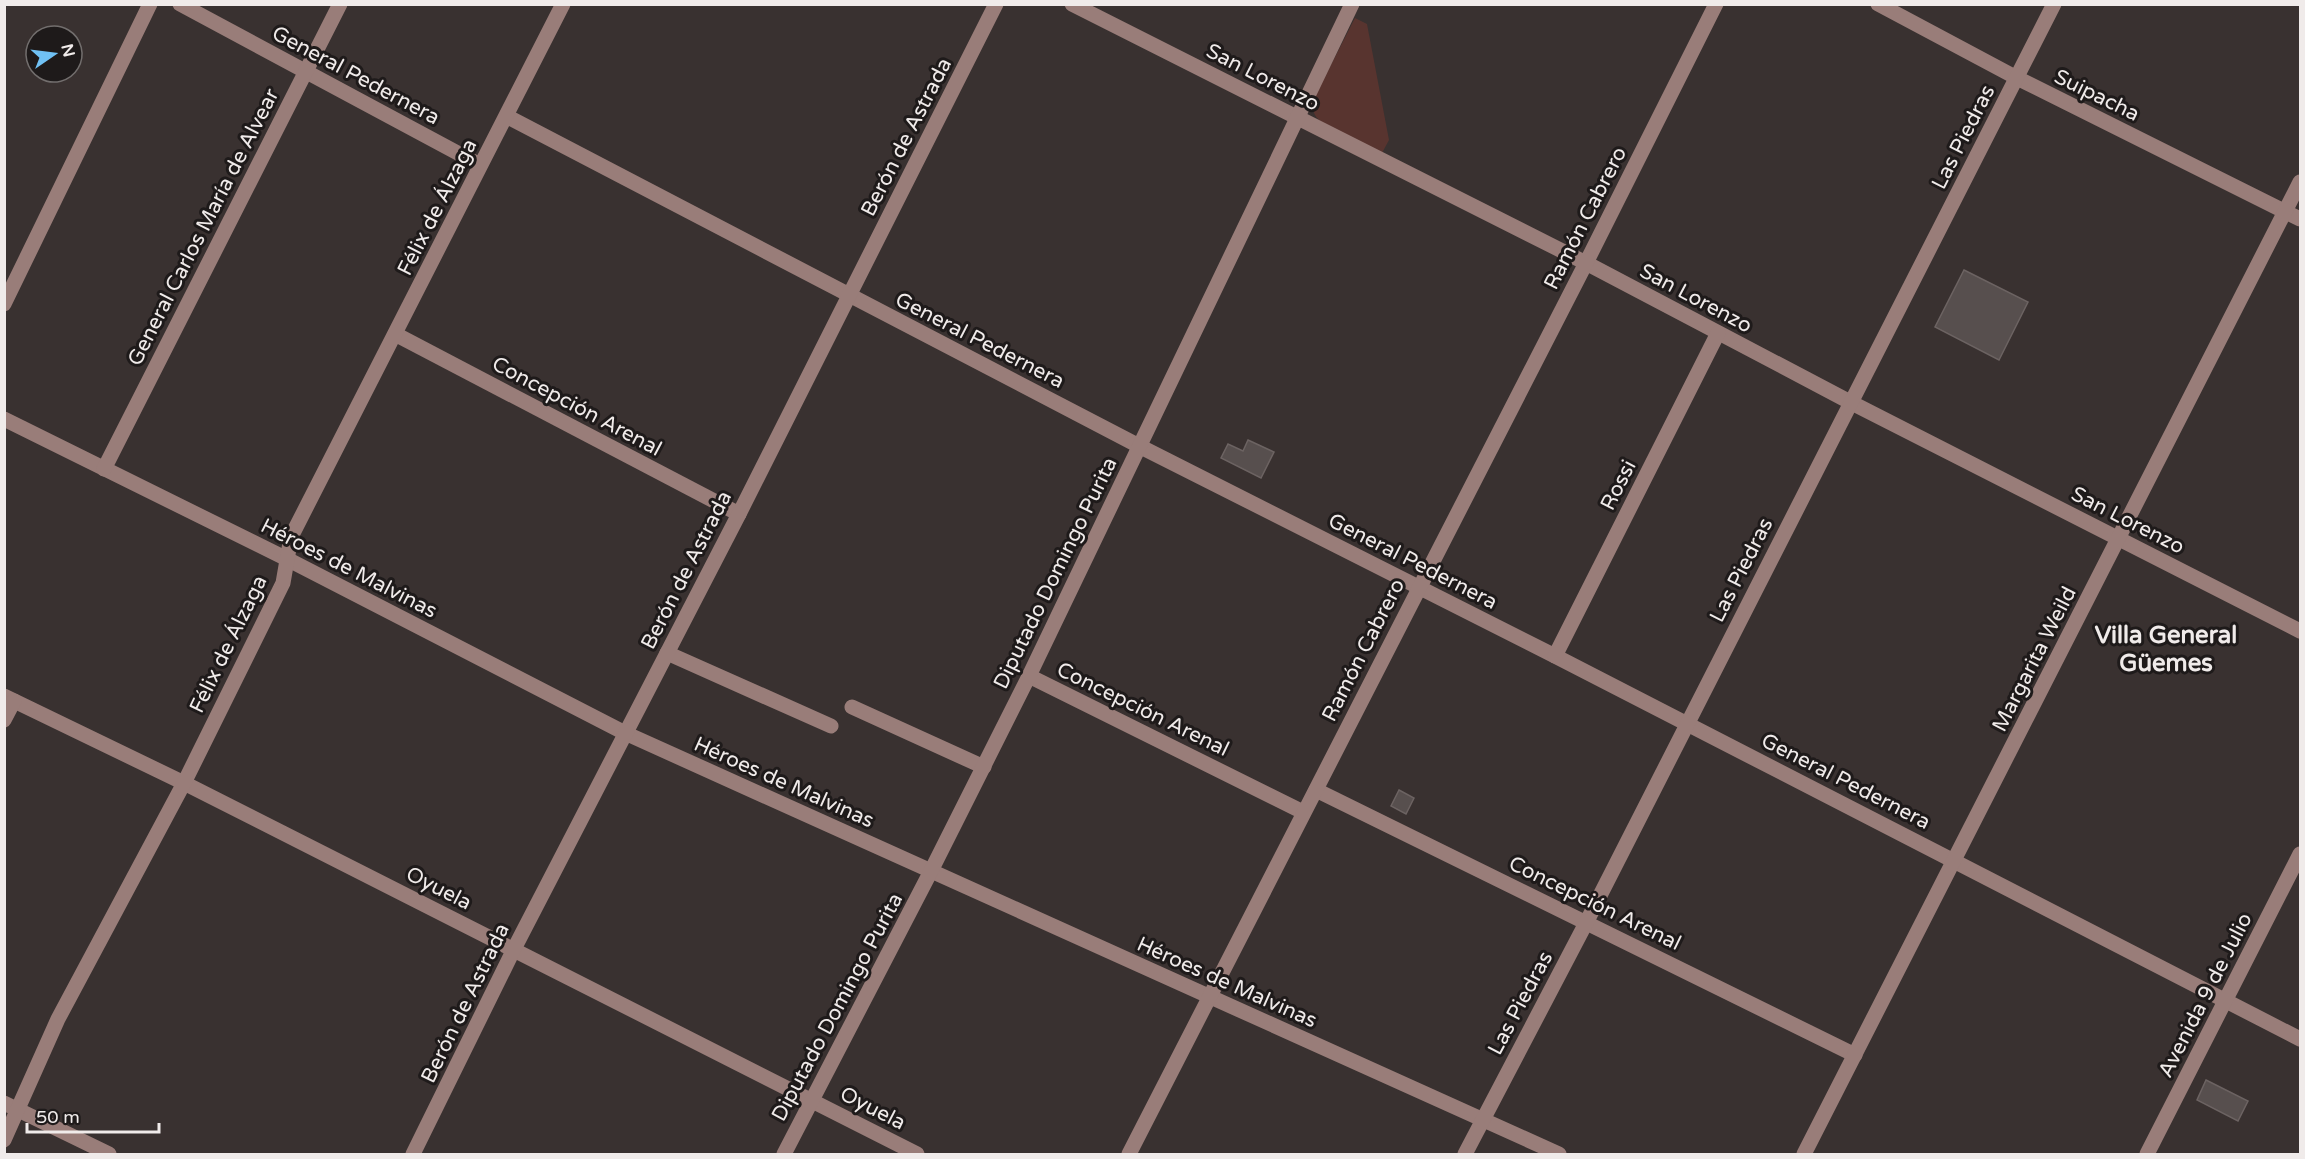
<svg xmlns="http://www.w3.org/2000/svg" width="2305" height="1159" viewBox="0 0 2305 1159" font-family="'Varela Round',sans-serif">
	<style>
		.green { fill: #58342f }
		.building { fill: #574f4e; stroke: #6c6362; stroke-width: 1.5 }
		.lines { fill: none; stroke-linecap: round; stroke-linejoin: round }
		.minor { stroke: #997d79; stroke-width: 15 }
		.labels { text-anchor: middle; stroke-width: 6; stroke-linejoin: round; paint-order: stroke }
		.street-label { font-size: 21px; fill: #f0ebea; stroke: #1e1a1a }
		.quarter-label { font-size: 24px; font-weight: bold; fill: #f0ebea; stroke: #1e1a1a }
	</style>
	<rect width="100%" height="100%" fill="#393130"/>
	<path class="green" d="M1355,18L1367,24L1389,140L1382,153C1368,146 1321,128 1315,115C1312,109 1313,103 1315,96Z"/>
	<g class="building">
		<path d="M1964,270L2028,302L1999,360L1935,327Z"/>
		<path d="M1248,440L1274,452L1261,478L1221,458L1228,444L1243,451Z"/>
		<path d="M1399,790L1414,798L1406,814L1391,806Z"/>
		<path d="M2206,1080L2248,1101L2238,1121L2197,1100Z"/>
	</g>
	<g class="lines">
		<g class="minor">
			<path d="M180,4L480,165"/>
			<path d="M1072,4L1586,263L1850,402L2300,631"/>
			<path d="M1878,4L2017,78L2300,219"/>
			<path d="M508,117L1141,447L1555,656L2300,1039"/>
			<path d="M4,304L150,4"/>
			<path d="M395,334L739,514"/>
			<path d="M4,419L287,559L625,733L1559,1154"/>
			<path d="M104,469L340,4"/>
			<path d="M667,653L831,726"/>
			<path d="M1555,656L1718,333"/>
			<path d="M1029,676L1303,812"/>
			<path d="M4,696L184,783L917,1154"/>
			<path d="M852,707L984,767"/>
			<path d="M4,720L14,701"/>
			<path d="M1316,790L1855,1055"/>
			<path d="M4,1103L109,1154"/>
			<path d="M4,1140L58,1019L184,783L283,583L291,537L563,4"/>
			<path d="M413,1154L514,949L739,514L996,4"/>
			<path d="M784,1154L931,871L1029,676L1352,4"/>
			<path d="M1129,1154L1586,263L1716,4"/>
			<path d="M1465,1154L1586,923L2054,4"/>
			<path d="M1804,1154L2300,182"/>
			<path d="M2147,1154L2300,854"/>
		</g>
	</g>
	<g class="labels">
		<g class="street-label">
			<text transform="translate(356 75) rotate(28)" y="7">General Pedernera</text>
			<text transform="translate(1263 77) rotate(27)" y="7">San Lorenzo</text>
			<text transform="translate(2097 95) rotate(26)" y="7">Suipacha</text>
			<text transform="translate(906 137) rotate(-63)" y="7">Berón de Astrada</text>
			<text transform="translate(1963 137) rotate(-63)" y="7">Las Piedras</text>
			<text transform="translate(437 207) rotate(-63)" y="7">Félix de Álzaga</text>
			<text transform="translate(1585 218) rotate(-63)" y="7">Ramón Cabrero</text>
			<text transform="translate(203 227) rotate(-63)" y="7">General Carlos María de Alvear</text>
			<text transform="translate(1696 298) rotate(28)" y="7">San Lorenzo</text>
			<text transform="translate(980 340) rotate(27)" y="7">General Pedernera</text>
			<text transform="translate(577 406) rotate(28)" y="7">Concepción Arenal</text>
			<text transform="translate(1618 485) rotate(-63)" y="7">Rossi</text>
			<text transform="translate(2128 520) rotate(27)" y="7">San Lorenzo</text>
			<text transform="translate(1413 561) rotate(27)" y="7">General Pedernera</text>
			<text transform="translate(349 568) rotate(27)" y="7">Héroes de Malvinas</text>
			<text transform="translate(686 570) rotate(-63)" y="7">Berón de Astrada</text>
			<text transform="translate(1741 570) rotate(-63)" y="7">Las Piedras</text>
			<text transform="translate(1055 573) rotate(-64)" y="7">Diputado Domingo Purita</text>
			<text transform="translate(228 644) rotate(-64)" y="7">Félix de Álzaga</text>
			<text transform="translate(1363 650) rotate(-63)" y="7">Ramón Cabrero</text>
			<text transform="translate(2034 659) rotate(-63)" y="7">Margarita Weild</text>
			<text transform="translate(1143 709) rotate(26)" y="7">Concepción Arenal</text>
			<text transform="translate(1846 781) rotate(27)" y="7">General Pedernera</text>
			<text transform="translate(784 782) rotate(24)" y="7">Héroes de Malvinas</text>
			<text transform="translate(439 888) rotate(27)" y="7">Oyuela</text>
			<text transform="translate(1595 903) rotate(26)" y="7">Concepción Arenal</text>
			<text transform="translate(1227 982) rotate(24)" y="7">Héroes de Malvinas</text>
			<text transform="translate(2205 995) rotate(-63)" y="7">Avenida 9 de Julio</text>
			<text transform="translate(465 1003) rotate(-64)" y="7">Berón de Astrada</text>
			<text transform="translate(1520 1003) rotate(-62)" y="7">Las Piedras</text>
			<text transform="translate(837 1007) rotate(-62)" y="7">Diputado Domingo Purita</text>
			<text transform="translate(873 1108) rotate(27)" y="7">Oyuela</text>
		</g>
		<g class="quarter-label">
			<text x="2166" y="643">Villa General<tspan x="2166" dy="28">Güemes</tspan></text>
		</g>
	</g>
	<rect width="2305" height="1159" fill="none" stroke="#f0ebea" stroke-width="12"/>
	<g transform="translate(54 54) rotate(76)"><circle r="28" fill="#1e1a1a" stroke="#726e6d" stroke-width="1.5"/>
	<path d="M0-4.5L10 22L0 15L-10 22Z" fill="#70c1f4"/>
	<text y="-9" font-size="16" font-weight="bold" text-anchor="middle" fill="#f0ebea">N</text>
	</g>
	<path d="M27 1123v9h132v-9" fill="none" stroke="#f0ebea" stroke-width="3"/>
	<text x="36" y="1123" font-size="18" fill="#f0ebea" stroke="#1e1a1a" stroke-width="4.5" paint-order="stroke">50 m</text>
</svg>
